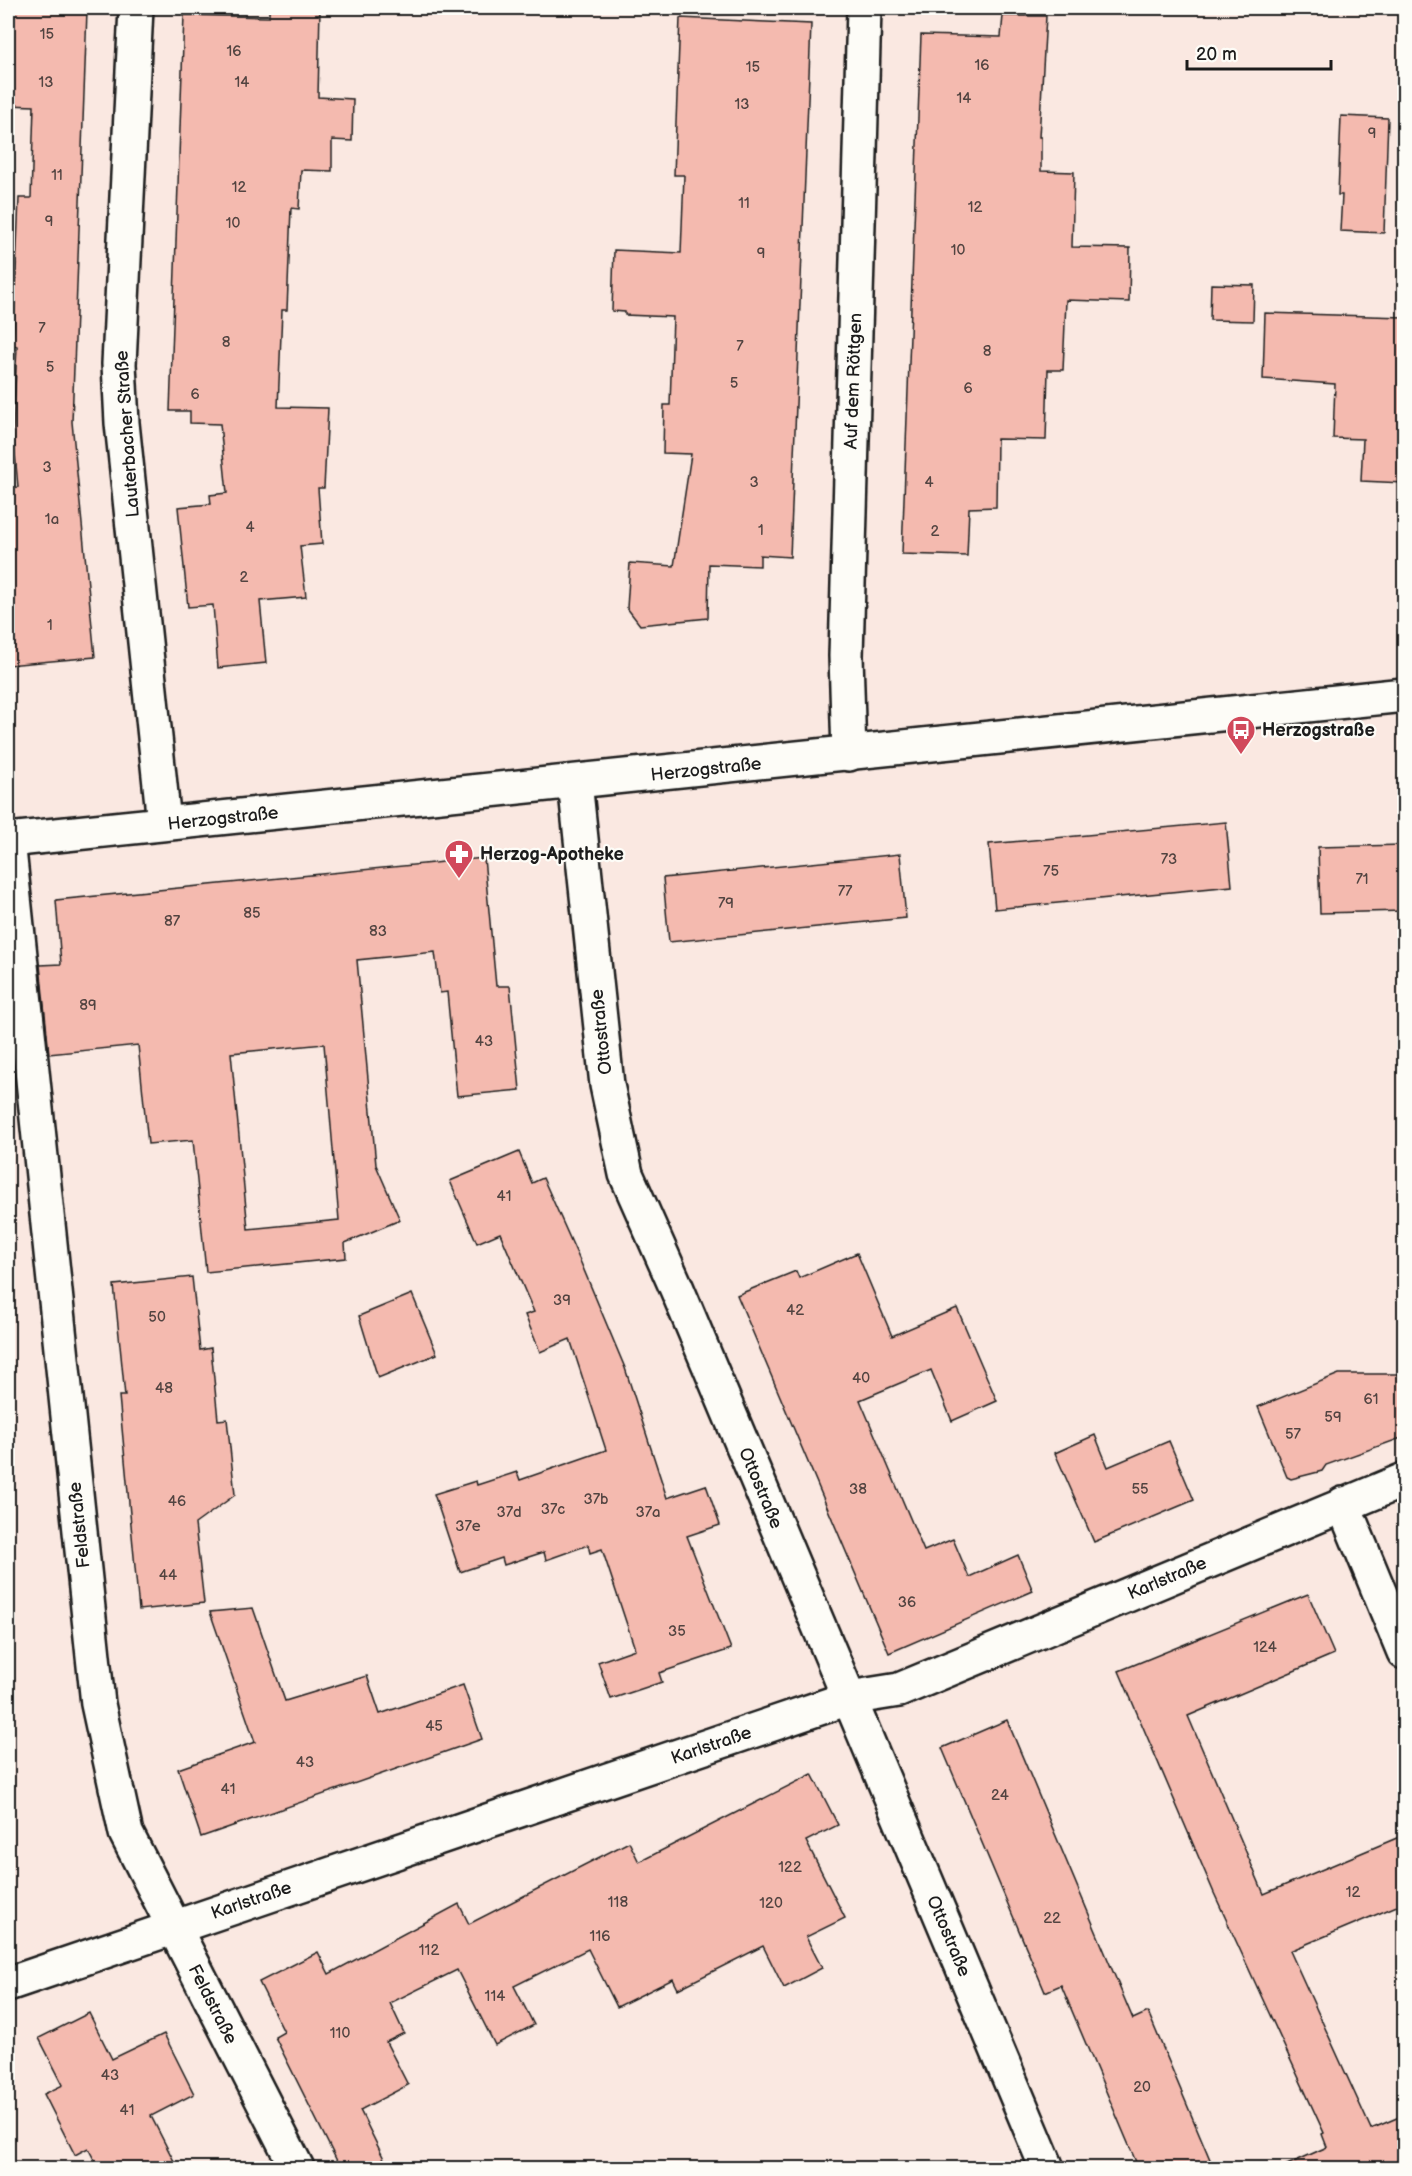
<svg xmlns="http://www.w3.org/2000/svg" width="1412" height="2176" viewBox="0 0 1412 2176" font-family="'Balsamiq Sans',sans-serif">
	<style>
		.building { fill: #f4baaf; stroke: #1c1c1c; stroke-width: 1.5; fill-rule: evenodd }
		.lines { fill: none; stroke-linecap: round; stroke-linejoin: round }
		.minor-casing { stroke: #1c1c1c; stroke-width: 38 }
		.minor { stroke: #fdfcf7; stroke-width: 33 }
		.labels { text-anchor: middle; stroke-width: 4.5; stroke-linejoin: round; paint-order: stroke }
		.number-label { font-size: 15px; fill: #524441 }
		.street-label { font-size: 18px; fill: #1c1c1c; stroke: #fdfcf7 }
		.poi-label { font-size: 18px; font-weight: bold; fill: #1c1c1c; stroke: #fdfcf7; text-anchor: start }
	</style>
	<rect width="100%" height="100%" fill="#fae8e1"/>
	<filter id="ink" filterUnits="userSpaceOnUse"><feTurbulence type="fractalNoise" baseFrequency=".0167" numOctaves="2"/><feDisplacementMap in="SourceGraphic" scale="12" xChannelSelector="R" yChannelSelector="G"/><feConvolveMatrix kernelMatrix="1 2 1 2 8 2 1 2 1" color-interpolation-filters="sRGB"/></filter>
	<g filter="url(#ink)">
		<g class="building">
			<path d="M9,8L87,11L72,422L95,657L8,665V488L18,487L13,431L17,346L13,345L19,198H31L34,106L8,105Z"/>
			<path d="M269,8H320L318,97L353,99L352,141L332,140V171L301,170L299,209L291,208L287,310H282L278,407L328,408L324,488H318L322,544L300,546L306,597L260,601L266,663L218,668L213,605L188,607L178,507L211,504L210,495L227,493L220,424L190,423V411H170L184,15L269,17Z"/>
			<path d="M1003,16H1046L1039,137H1041V171L1074,172L1072,247L1130,248L1129,302L1066,300L1063,370H1048L1046,440L997,439L996,507L969,508L967,556L902,554L921,35L1001,37Z"/>
			<path d="M680,18L811,24L790,557L760,555V566L709,564L708,618L640,625L627,608L630,563L674,566L691,454L663,453L664,405H670L673,317L625,315V312L612,311L614,250L681,253L684,175H674Z"/>
			<path d="M1341,116L1388,118L1384,233L1340,231L1342,195H1338Z"/>
			<path d="M1211,284L1254,285L1253,321L1210,320Z"/>
			<path d="M1265,313L1404,317V483L1361,481L1363,439L1333,438L1335,384L1263,379Z"/>
			<path d="M1226,822L1232,886L995,909L989,844Z"/>
			<path d="M1404,845V911L1320,913L1318,847Z"/>
			<path d="M900,854L906,918L669,942L663,878Z"/>
			<path d="M484,858L496,986H510L520,1090L457,1096L447,992L440,993L435,952L357,960L376,1165L400,1220L345,1243L346,1258L206,1272L193,1140L148,1144L138,1045L49,1054L40,965L61,964L56,900ZM324,1044L339,1220L248,1229L231,1053Z"/>
			<path d="M519,1152L532,1183L543,1178L581,1263L625,1368L667,1498L706,1485L720,1525L687,1536L731,1649L659,1673L662,1682L611,1699L598,1662L635,1649L602,1549L590,1553L588,1545L546,1560L544,1552L504,1565L502,1558L460,1572L434,1494L476,1481L477,1485L517,1472L520,1480L606,1450L570,1339L540,1352L525,1315L534,1312L500,1233L477,1243L450,1181Z"/>
			<path d="M857,1253L892,1336L957,1308L997,1401L952,1421L931,1370L860,1400L924,1551L953,1539L969,1577L1018,1555L1033,1591L889,1653L737,1295L796,1271L799,1278Z"/>
			<path d="M192,1277L200,1350L211,1348L218,1420L227,1419L235,1495L195,1524L204,1603L139,1610L119,1396H125L114,1285Z"/>
			<path d="M412,1294L437,1354L378,1378L359,1316Z"/>
			<path d="M1339,1374H1404V1437L1326,1465L1322,1471L1291,1479L1287,1477L1258,1407Z"/>
			<path d="M1095,1435L1108,1467L1169,1441L1194,1500L1094,1542L1055,1453Z"/>
			<path d="M1308,1594L1334,1654L1188,1716L1264,1894L1404,1835V1903L1290,1951L1371,2129L1404,2115V2169H1278L1327,2147L1322,2134L1324,2133L1214,1893L1119,1671Z"/>
			<path d="M253,1608L285,1701L367,1676L380,1714L463,1685L482,1739L201,1837L178,1769L255,1742L210,1612Z"/>
			<path d="M1007,1720L1133,2019L1148,2012L1214,2169H1139L1061,1985L1045,1992L942,1748Z"/>
			<path d="M812,1774L838,1825L806,1841L845,1918L806,1937L822,1968L784,1988L763,1946L678,1989L673,1979L617,2007L588,1949L514,1986L534,2025L495,2045L457,1970L390,2003L404,2033L386,2042L408,2085L360,2110L389,2169H341L275,2037L284,2032L259,1982L318,1952L329,1974L459,1904L469,1924L629,1842L639,1862Z"/>
			<path d="M89,2013L112,2059L164,2034L194,2094L151,2116L178,2169H99L88,2148L75,2155L44,2094L63,2085L39,2038Z"/>
		</g>
		<g class="lines">
			<g class="minor-casing">
				<g id="minor">
					<path d="M136,8L119,364L122,423L164,823"/>
					<path d="M849,754L846,656L864,8"/>
					<path d="M575,782L607,1085L626,1174L677,1289L1047,2168"/>
					<path d="M8,840L1404,695"/>
					<path d="M8,840L98,1704L126,1833L297,2168"/>
					<path d="M1343,1504L1404,1652"/>
					<path d="M8,1984L849,1698L899,1690L1404,1480"/>
				</g>
			</g>
			<use href="#minor" class="minor"/>
		</g>
	</g>
	<defs>
		<g id="bus-pin" transform="scale(1.5)"><path d="M0 17L-7.5 6A9.5 9.5 0 1 1 7.5 6Z" fill="#d1495b" stroke="#fdfcf7"/><path d="M-5-6H5V4H4V6H2V4H-2V6H-4V4H-5ZM-3.5-4V0h7V-4ZM-3.5 1.2v1.5H-2V1.2ZM2 1.2v1.5H3.5V1.2Z" fill="#fff"/></g>
		<g id="pharmacy-pin" transform="scale(1.5)"><path d="M0 17L-7.5 6A9.5 9.5 0 1 1 7.5 6Z" fill="#d1495b" stroke="#fdfcf7"/><path d="M-2-6h4v4h4v4h-4v4h-4v-4h-4v-4h4Z" fill="#fff"/></g>
	</defs>
	<g fill-rule="evenodd">
		<use href="#bus-pin" x="1241" y="730"/>
		<use href="#pharmacy-pin" x="459" y="854"/>
	</g>
	<g class="labels">
		<g class="number-label">
			<text x="47" y="39">15</text>
			<text x="234" y="56">16</text>
			<text x="982" y="70">16</text>
			<text x="753" y="72">15</text>
			<text x="46" y="87">13</text>
			<text x="242" y="87">14</text>
			<text x="964" y="103">14</text>
			<text x="742" y="109">13</text>
			<text x="1372" y="138">9</text>
			<text x="57" y="180">11</text>
			<text x="239" y="192">12</text>
			<text x="744" y="208">11</text>
			<text x="975" y="212">12</text>
			<text x="49" y="226">9</text>
			<text x="233" y="228">10</text>
			<text x="958" y="255">10</text>
			<text x="761" y="258">9</text>
			<text x="42" y="333">7</text>
			<text x="226" y="347">8</text>
			<text x="740" y="351">7</text>
			<text x="987" y="356">8</text>
			<text x="50" y="372">5</text>
			<text x="734" y="388">5</text>
			<text x="968" y="393">6</text>
			<text x="195" y="399">6</text>
			<text x="47" y="472">3</text>
			<text x="754" y="487">3</text>
			<text x="929" y="487">4</text>
			<text x="52" y="524">1a</text>
			<text x="250" y="532">4</text>
			<text x="761" y="535">1</text>
			<text x="935" y="536">2</text>
			<text x="244" y="582">2</text>
			<text x="50" y="630">1</text>
			<text x="1169" y="864">73</text>
			<text x="1051" y="876">75</text>
			<text x="1362" y="884">71</text>
			<text x="845" y="896">77</text>
			<text x="726" y="908">79</text>
			<text x="252" y="918">85</text>
			<text x="172" y="926">87</text>
			<text x="378" y="936">83</text>
			<text x="88" y="1010">89</text>
			<text x="484" y="1046">43</text>
			<text x="504" y="1201">41</text>
			<text x="562" y="1305">39</text>
			<text x="795" y="1315">42</text>
			<text x="157" y="1322">50</text>
			<text x="861" y="1383">40</text>
			<text x="164" y="1393">48</text>
			<text x="1371" y="1404">61</text>
			<text x="1333" y="1422">59</text>
			<text x="1293" y="1439">57</text>
			<text x="858" y="1494">38</text>
			<text x="1140" y="1494">55</text>
			<text x="596" y="1504">37b</text>
			<text x="177" y="1506">46</text>
			<text x="553" y="1514">37c</text>
			<text x="509" y="1517">37d</text>
			<text x="648" y="1517">37a</text>
			<text x="468" y="1531">37e</text>
			<text x="168" y="1580">44</text>
			<text x="907" y="1607">36</text>
			<text x="677" y="1636">35</text>
			<text x="1265" y="1652">124</text>
			<text x="434" y="1731">45</text>
			<text x="305" y="1767">43</text>
			<text x="228" y="1794">41</text>
			<text x="1000" y="1800">24</text>
			<text x="790" y="1872">122</text>
			<text x="1353" y="1897">12</text>
			<text x="618" y="1907">118</text>
			<text x="771" y="1908">120</text>
			<text x="1052" y="1923">22</text>
			<text x="600" y="1941">116</text>
			<text x="429" y="1955">112</text>
			<text x="495" y="2001">114</text>
			<text x="340" y="2038">110</text>
			<text x="110" y="2080">43</text>
			<text x="1142" y="2092">20</text>
			<text x="127" y="2115">41</text>
		</g>
		<g class="street-label">
			<text transform="translate(853 381) rotate(-88)" y="6">Auf dem Röttgen</text>
			<text transform="translate(127 434) rotate(-94)" y="6">Lauterbacher Straße</text>
			<text transform="translate(706 769) rotate(-6)" y="6">Herzogstraße</text>
			<text transform="translate(223 818) rotate(-6)" y="6">Herzogstraße</text>
			<text transform="translate(601 1032) rotate(-96)" y="6">Ottostraße</text>
			<text transform="translate(761 1488) rotate(67)" y="6">Ottostraße</text>
			<text transform="translate(79 1525) rotate(-96)" y="6">Feldstraße</text>
			<text transform="translate(1167 1578) rotate(-23)" y="6">Karlstraße</text>
			<text transform="translate(711 1745) rotate(-19)" y="6">Karlstraße</text>
			<text transform="translate(251 1900) rotate(-19)" y="6">Karlstraße</text>
			<text transform="translate(949 1936) rotate(67)" y="6">Ottostraße</text>
			<text transform="translate(213 2004) rotate(63)" y="6">Feldstraße</text>
		</g>
		<g class="poi-label">
			<text x="1262" y="736">Herzogstraße</text>
			<text x="480" y="860">Herzog-Apotheke</text>
		</g>
	</g>
	<rect width="1412" height="2176" fill="none" stroke="#fdfcf7" stroke-width="30"/>
	<rect x="15" y="15" width="1382" height="2146" fill="none" stroke="#1c1c1c" stroke-width="2" filter="url(#ink)"/>
	<path d="M1187 60v9h144v-9" fill="none" stroke="#1c1c1c" stroke-width="3"/>
	<text x="1196" y="60" font-size="18" fill="#1c1c1c" stroke="#fdfcf7" stroke-width="4.5" paint-order="stroke">20 m</text>
</svg>
